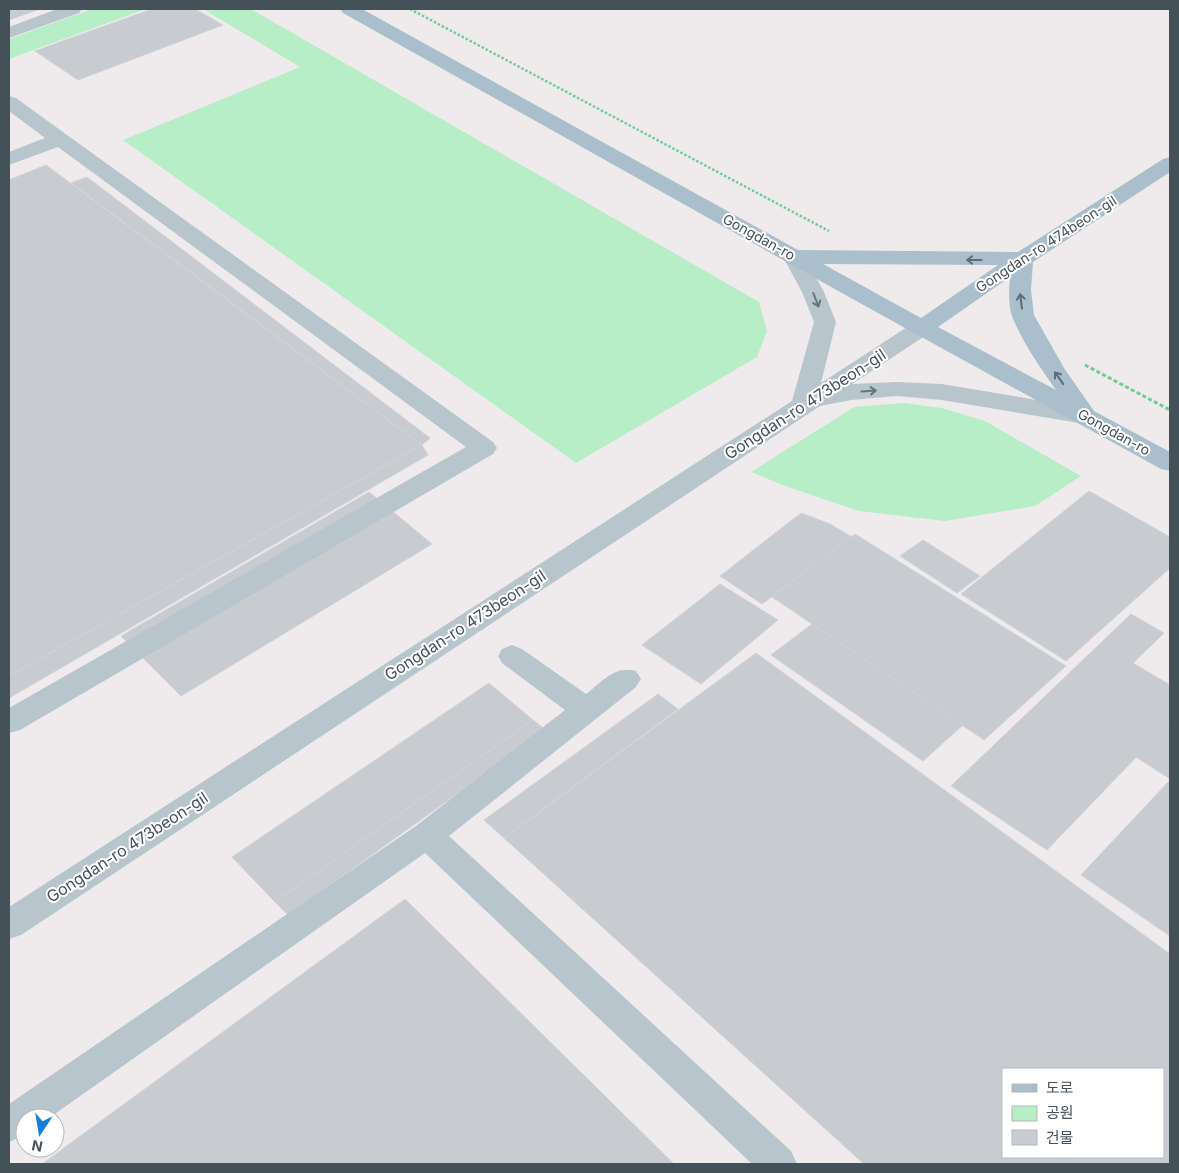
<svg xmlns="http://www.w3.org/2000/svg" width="1179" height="1173" viewBox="0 0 1179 1173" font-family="Inter,'Noto Sans KR',sans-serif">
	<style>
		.green { fill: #b7eec8 }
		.building { fill: #c8ccd1; stroke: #cfd2d8; fill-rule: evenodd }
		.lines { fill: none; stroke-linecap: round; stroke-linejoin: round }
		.path-far1 { stroke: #6fcc96; stroke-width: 2.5; stroke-dasharray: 2.5 2; stroke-linecap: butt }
		.path { stroke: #6fcc96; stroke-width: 3; stroke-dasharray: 4 2.5; stroke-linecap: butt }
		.minor { fill: #b9c5cc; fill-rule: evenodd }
		.major { fill: #aabecc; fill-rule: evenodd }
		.oneway { stroke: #5e6c76 }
		.oneway2 { stroke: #67747c }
		.labels { text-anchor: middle; stroke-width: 4; stroke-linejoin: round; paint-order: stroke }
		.far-street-label { font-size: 14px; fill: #445159; stroke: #fff }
		.street-label { font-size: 16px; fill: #445159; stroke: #fff }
	</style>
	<rect width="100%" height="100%" fill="#efebec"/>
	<g class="green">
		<path d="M92,9H146L9,59V39Z"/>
		<path d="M203,9H251L759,302L767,331L757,357L576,463L123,140L300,67Z"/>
		<path d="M904,403L942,408L985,421L1081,476L1035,506L945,521L859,511L785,486L751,472L854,407Z"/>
	</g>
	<g class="building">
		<path d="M9,9H40L9,20Z"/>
		<path d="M152,9H195L223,25L78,80L35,51Z"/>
		<path d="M46,165L422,445L9,676V180Z"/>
		<path d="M87,177L430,438L422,445L71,183Z"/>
		<path d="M422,445L428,455L9,698V676Z"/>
		<path d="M1089,491L1170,537V568L1066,661L961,594Z"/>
		<path d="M369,492L432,544L181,696L121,636Z"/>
		<path d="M801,513L830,524L852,537L762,604L720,576Z"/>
		<path d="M855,534L1066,666L984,740L772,597Z"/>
		<path d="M923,540L980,576L957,593L900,556Z"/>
		<path d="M720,584L778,620L701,684L642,645Z"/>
		<path d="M1131,614L1164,633L1133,663L1170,685V722L1047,850L951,786Z"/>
		<path d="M812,624L963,725L923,761L771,655Z"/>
		<path d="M756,653L1170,954V1164H864L504,838ZM1003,1069H1163V1157H1003Z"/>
		<path d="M489,683L533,720L275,902L232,857Z"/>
		<path d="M658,694L678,709L504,838L484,820Z"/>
		<path d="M533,720L546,730L288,915L275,902Z"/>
		<path d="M1170,722V779L1136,757Z"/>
		<path d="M1170,780V936L1081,875Z"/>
		<path d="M405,899L674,1164H42Z"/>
	</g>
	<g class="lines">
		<path class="path-far1" d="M410,9L829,231"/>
		<path class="path" d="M1085,365L1170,410"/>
		<g class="minor">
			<path d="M57,9H82L79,13L9,38V27Z"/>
			<path d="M9,96L16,98L67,135L493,442L497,448L493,454L20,730L9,733V708L466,447L58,147L9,165V152L45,138L9,111Z"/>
			<path d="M794,250L802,252L805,257L824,292L836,322L821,383L915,322L923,320L931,322L935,327L931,332L852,384L897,382L942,384L1085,408L1094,411L1097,416L1094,421L1085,424L942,400L897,396L851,400L820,406L21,935L9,939V907L792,401L814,322L802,292L783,257L786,252Z"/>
			<path d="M512,645L522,649L586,694C602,682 615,665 636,671L641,679L636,687L449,836L791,1151L797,1164H752L425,853L49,1118H25V1135L9,1142V1104L416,826L565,710L502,663L498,656L502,649Z"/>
		</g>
		<path class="major" d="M340,9H362L798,250L1018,252L1163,159L1170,157V172L1033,262L1031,290L1034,315L1064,368L1094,411L1170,452V471L1161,469L858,302L343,13ZM823,264L998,265L921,318ZM1010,277C1009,289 1008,305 1012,316C1021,340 1041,369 1056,390L938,327Z"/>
	</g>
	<defs><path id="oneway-shaft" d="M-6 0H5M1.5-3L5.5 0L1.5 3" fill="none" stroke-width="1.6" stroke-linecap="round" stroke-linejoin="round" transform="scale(1.25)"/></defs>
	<g class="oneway">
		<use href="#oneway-shaft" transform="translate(974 260) rotate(180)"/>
		<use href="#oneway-shaft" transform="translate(1021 301) rotate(-97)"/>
		<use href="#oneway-shaft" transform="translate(1059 378) rotate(-125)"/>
	</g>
	<g class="oneway2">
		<use href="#oneway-shaft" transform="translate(816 300) rotate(69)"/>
		<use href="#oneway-shaft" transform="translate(869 391) rotate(-4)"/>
	</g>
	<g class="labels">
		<g class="far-street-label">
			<text transform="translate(759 237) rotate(29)" y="5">Gongdan-ro</text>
			<text transform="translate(1046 244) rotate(-33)" y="5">Gongdan-ro 474beon-gil</text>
			<text transform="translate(1114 432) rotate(29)" y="5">Gongdan-ro</text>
		</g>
		<g class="street-label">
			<text transform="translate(805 404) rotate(-33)" y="6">Gongdan-ro 473beon-gil</text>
			<text transform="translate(465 625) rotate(-33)" y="6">Gongdan-ro 473beon-gil</text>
			<text transform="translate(127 847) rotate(-33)" y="6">Gongdan-ro 473beon-gil</text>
		</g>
	</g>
	<rect width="1179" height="1173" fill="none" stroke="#445159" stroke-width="20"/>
	<rect x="1002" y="1068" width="162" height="90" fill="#ffffff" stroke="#b4b9bd"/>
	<rect x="1012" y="1084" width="25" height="8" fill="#aabecc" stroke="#b4b9bd"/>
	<text x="1046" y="1093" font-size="15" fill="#445159">도로</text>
	<rect x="1012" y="1106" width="25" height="15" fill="#b7eec8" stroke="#b4b9bd"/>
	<text x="1046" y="1118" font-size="15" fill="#445159">공원</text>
	<rect x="1012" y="1130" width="25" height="15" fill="#c8ccd1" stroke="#b4b9bd"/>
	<text x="1046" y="1143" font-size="15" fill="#445159">건물</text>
	<g transform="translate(40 1133) rotate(192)"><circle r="24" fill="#ffffff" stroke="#b4b9bd"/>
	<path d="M0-4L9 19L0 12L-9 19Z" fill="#167fde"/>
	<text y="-8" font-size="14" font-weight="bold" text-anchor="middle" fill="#445159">N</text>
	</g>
</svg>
